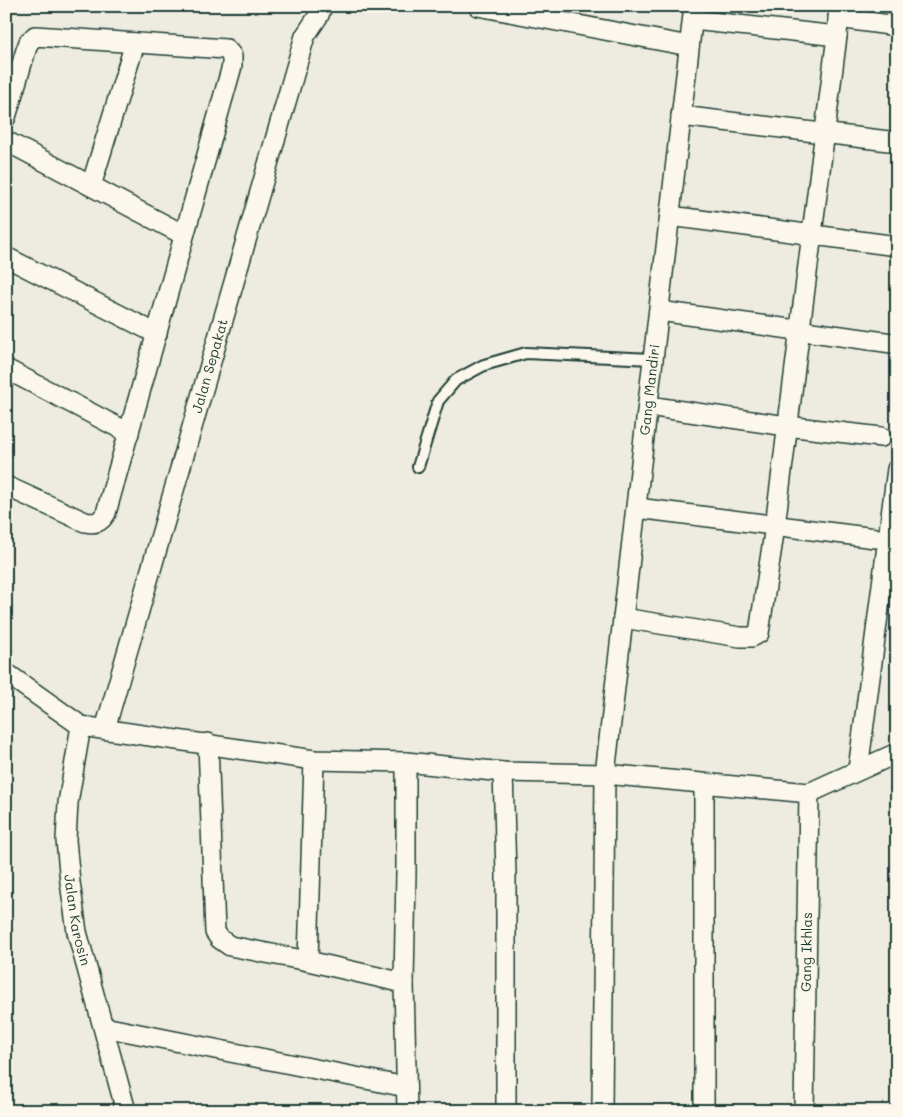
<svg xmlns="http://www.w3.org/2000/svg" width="903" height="1117" viewBox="0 0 903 1117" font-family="Mali,sans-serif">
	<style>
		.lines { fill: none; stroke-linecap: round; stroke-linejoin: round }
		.service-casing { stroke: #1f3d34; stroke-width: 14 }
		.minor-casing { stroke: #1f3d34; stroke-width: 22 }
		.service { stroke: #fbf7ec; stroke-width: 10 }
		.minor { stroke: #fbf7ec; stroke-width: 19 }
		.labels { text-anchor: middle; stroke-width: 5; stroke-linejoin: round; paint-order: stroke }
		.street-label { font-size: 14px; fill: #1f3d34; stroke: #fbf7ec }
	</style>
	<rect width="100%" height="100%" fill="#eeece1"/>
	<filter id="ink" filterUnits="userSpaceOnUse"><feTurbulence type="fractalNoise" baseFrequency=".02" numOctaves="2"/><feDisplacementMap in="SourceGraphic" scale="10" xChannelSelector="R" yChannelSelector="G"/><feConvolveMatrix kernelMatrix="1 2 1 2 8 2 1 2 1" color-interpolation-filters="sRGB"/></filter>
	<g filter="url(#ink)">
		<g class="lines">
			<g class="service-casing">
				<path id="service" d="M418,467L438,401L456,380L484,365L526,353L652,359"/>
			</g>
			<g class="minor-casing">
				<g id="minor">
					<path d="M478,6L689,46"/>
					<path d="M838,18L897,26"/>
					<path d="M693,20L837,36"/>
					<path d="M681,116L897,142"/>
					<path d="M6,117L26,50L29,42L35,36L226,49L232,56V66L106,513C100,523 95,524 85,522L6,486"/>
					<path d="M6,141L184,235"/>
					<path d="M91,186L135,43"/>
					<path d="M670,216L897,246"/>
					<path d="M6,257L157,334"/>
					<path d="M659,311L892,343"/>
					<path d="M6,369L129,433"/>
					<path d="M648,406L787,426L881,437"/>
					<path d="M637,508L875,538"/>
					<path d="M623,618L740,637H752L759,633L775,526L837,36L839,6"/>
					<path d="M6,673L81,726L314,760L406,762L503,772L605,774L809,793L897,753"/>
					<path id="s1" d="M81,726L68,803L66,840L70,882L77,932L126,1111"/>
					<path id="s2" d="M105,729L305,36L319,15L322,6"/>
					<path d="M208,743L215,932L220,939L230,946L308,961L404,983L407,1111"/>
					<path d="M858,770L897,469"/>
					<path d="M503,772L506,874V1111"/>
					<path d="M308,961L314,760"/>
					<path d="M404,983L406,872V762"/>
					<path d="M104,1027L406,1087"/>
					<path id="s3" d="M602,1111L605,774L694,6"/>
					<path d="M704,1111V784"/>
					<path id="s4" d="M804,1111L809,793"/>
				</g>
			</g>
			<use href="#service" class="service"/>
			<use href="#minor" class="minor"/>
		</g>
	</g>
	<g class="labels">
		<g class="street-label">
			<text dy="5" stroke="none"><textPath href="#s2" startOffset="378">Jalan Sepakat</textPath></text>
			<text dy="5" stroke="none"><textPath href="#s3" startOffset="724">Gang Mandiri</textPath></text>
			<text dy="5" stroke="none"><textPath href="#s1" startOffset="196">Jalan Karosin</textPath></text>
			<text dy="5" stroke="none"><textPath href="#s4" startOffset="159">Gang Ikhlas</textPath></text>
		</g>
	</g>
	<rect width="903" height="1117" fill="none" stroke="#fbf7ec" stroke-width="25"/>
	<rect x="12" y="12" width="878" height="1092" fill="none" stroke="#1f3d34" stroke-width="2" filter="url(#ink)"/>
</svg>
